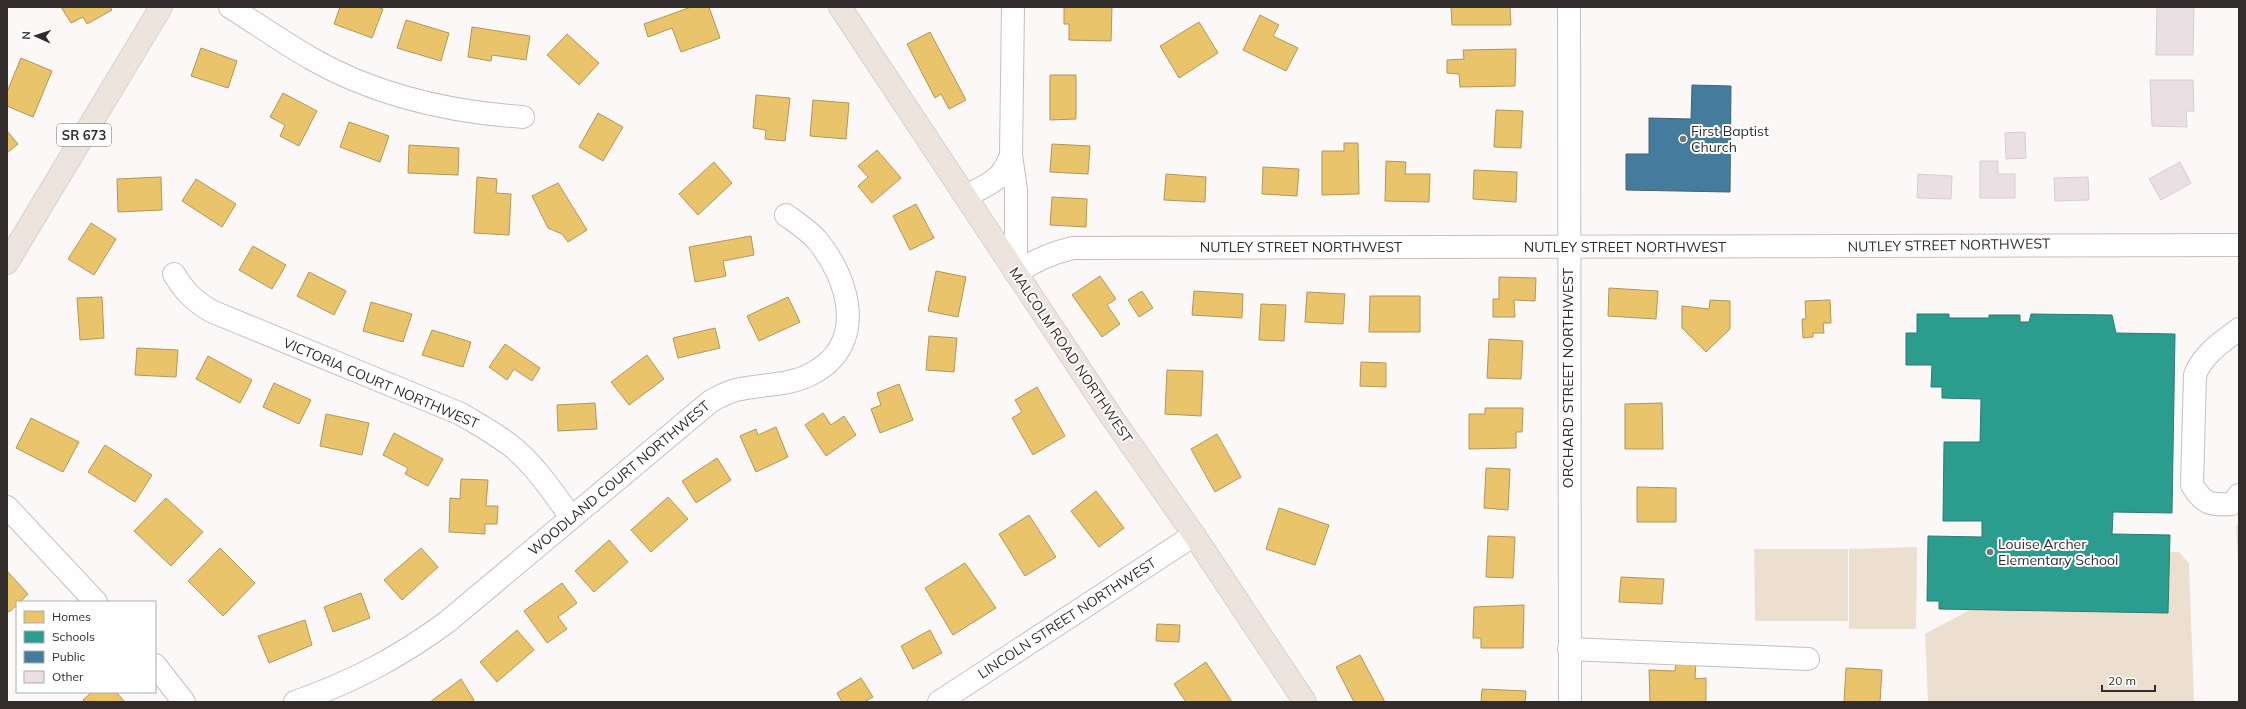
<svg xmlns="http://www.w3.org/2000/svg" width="2246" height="709" viewBox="0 0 2246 709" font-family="Mulish,sans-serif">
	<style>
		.green { fill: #ecdfd0 }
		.homes { fill: #e9c46a; stroke: #b29657 }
		.schools { fill: #2a9d8f; stroke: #2d7b71 }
		.public { fill: #457b9d; stroke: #40637b }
		.building { fill: #eae0e4; stroke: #d3ced0 }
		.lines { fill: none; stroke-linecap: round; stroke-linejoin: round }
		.minor-casing { stroke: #c5c0c0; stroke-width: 24 }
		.major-casing { stroke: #d5d2d2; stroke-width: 24 }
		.minor { stroke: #fffefe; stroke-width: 22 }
		.major { stroke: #ede4de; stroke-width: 22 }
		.poi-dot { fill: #797373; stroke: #fff; stroke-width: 1.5 }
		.labels { text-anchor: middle; stroke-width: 4; stroke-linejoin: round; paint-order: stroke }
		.shield { fill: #fff; stroke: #706b6b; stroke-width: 1 }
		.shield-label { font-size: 13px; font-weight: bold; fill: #332c2c }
		.poi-label { font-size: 14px; fill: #332c2c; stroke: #fff; text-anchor: start }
		.street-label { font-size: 14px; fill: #332c2c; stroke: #fff }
	</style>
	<rect width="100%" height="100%" fill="#fcf8f8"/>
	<g class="green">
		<path d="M2236,525H2239V582Z"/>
		<path d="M1917,547L1916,629H1849V549Z"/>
		<path d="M1754,549H1848V621H1755Z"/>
		<path d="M2179,552L2189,563L2194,702H1928L1925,634L1988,600L2012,558Z"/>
	</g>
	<g class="homes">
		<path d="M61,7H110L112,10L87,24L83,17L71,23Z"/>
		<path d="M340,7H377L383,9L372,38L334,24Z"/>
		<path d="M691,7H709L720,38L681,52L672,28L648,37L644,24Z"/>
		<path d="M1064,7H1112L1111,41L1069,40V24H1064Z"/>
		<path d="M1451,7H1510L1511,25H1452Z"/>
		<path d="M1260,15L1279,25L1273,36L1298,48L1286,71L1243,50Z"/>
		<path d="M406,20L449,33L441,61L397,48Z"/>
		<path d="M1199,22L1218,53L1179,78L1160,46Z"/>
		<path d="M472,27L530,36L526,60L492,55L491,61L468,57Z"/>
		<path d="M930,32L966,100L949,109L941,94L935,98L907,44Z"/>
		<path d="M567,34L599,63L579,85L547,55Z"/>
		<path d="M201,48L237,61L228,88L191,76Z"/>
		<path d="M1516,49L1515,86L1460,87L1459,74L1447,73V60L1464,59L1463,50Z"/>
		<path d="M21,58L52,71L33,117L7,106V92Z"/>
		<path d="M1050,75H1076V119L1050,120Z"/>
		<path d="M283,93L317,111L299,146L280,136L285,125L270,117Z"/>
		<path d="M756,95L790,98L785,141L765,139L766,130L753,128Z"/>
		<path d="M813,100L849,103L846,139L810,136Z"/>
		<path d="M1496,110L1523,111L1521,148L1494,147Z"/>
		<path d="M598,113L623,127L603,161L579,147Z"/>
		<path d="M349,122L389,136L380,162L340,147Z"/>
		<path d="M7,131L18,144L7,153Z"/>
		<path d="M1344,143H1358L1359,194L1322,195V151H1344Z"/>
		<path d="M1052,144L1090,146L1088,174L1050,172Z"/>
		<path d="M409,145L459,148L458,175L408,173Z"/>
		<path d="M877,150L901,178L872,203L858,186L868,177L858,166Z"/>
		<path d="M1386,161L1406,162L1405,174H1430L1429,202L1385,201Z"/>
		<path d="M714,162L732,183L698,215L679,194Z"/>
		<path d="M1263,167L1299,169L1297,196L1262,194Z"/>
		<path d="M1474,170L1517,172L1516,202L1473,199Z"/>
		<path d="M1166,174L1206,177L1205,202L1164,200Z"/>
		<path d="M161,177L162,210L118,212L117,179Z"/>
		<path d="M477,177L497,179L496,193L511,194L509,235L474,233Z"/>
		<path d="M196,179L236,204L222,227L182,201Z"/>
		<path d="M558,183L587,230L568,242L562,234L548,228L532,196Z"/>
		<path d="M1052,197L1087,199L1086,227L1050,225Z"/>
		<path d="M916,204L934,238L910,250L893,216Z"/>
		<path d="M91,223L116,239L94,275L68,259Z"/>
		<path d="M751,236L754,255L723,261L726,276L695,282L689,247Z"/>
		<path d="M253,246L286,265L272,289L239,270Z"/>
		<path d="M936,271L966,277L958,317L928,311Z"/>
		<path d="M309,272L346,291L334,315L297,296Z"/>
		<path d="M1100,276L1116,299L1107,305L1120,324L1102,337L1072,295Z"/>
		<path d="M1499,277L1536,278L1535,301L1514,300L1515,317H1493V299H1499Z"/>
		<path d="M1609,288L1658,291L1656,319L1608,316Z"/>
		<path d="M1142,291L1153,308L1139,317L1128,300Z"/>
		<path d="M1194,291L1243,294L1242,318L1192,315Z"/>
		<path d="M1307,292L1345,294L1343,324L1305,322Z"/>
		<path d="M1370,296H1420V332H1369Z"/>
		<path d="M102,297L104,338L80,340L77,298Z"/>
		<path d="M788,297L800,322L759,341L747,316Z"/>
		<path d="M1710,300L1730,301V329L1706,352L1682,328V306L1709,309Z"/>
		<path d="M1830,300L1831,323H1823L1824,333H1813V337L1803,338L1802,319H1806L1805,301Z"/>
		<path d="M371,302L412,314L403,342L363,331Z"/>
		<path d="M1261,304L1286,305L1284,341L1259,340Z"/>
		<path d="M715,328L720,348L678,358L673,338Z"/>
		<path d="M432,330L471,342L463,367L422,355Z"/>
		<path d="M929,336L957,338L954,372L926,370Z"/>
		<path d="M1489,339L1523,341L1521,379L1487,378Z"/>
		<path d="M505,344L540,368L532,381L514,369L507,380L489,367Z"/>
		<path d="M137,348L178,350L176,377L135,375Z"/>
		<path d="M647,355L664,379L629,405L611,382Z"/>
		<path d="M208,356L252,380L240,403L196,379Z"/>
		<path d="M1361,362L1386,363V387L1360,386Z"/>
		<path d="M1167,370L1203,371L1201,416L1165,414Z"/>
		<path d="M274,383L311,400L299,424L263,407Z"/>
		<path d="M899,384L913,420L880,433L871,409L881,405L877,393Z"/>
		<path d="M1037,387L1065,436L1033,455L1012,418L1022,412L1015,400Z"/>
		<path d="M595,403L597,429L558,431L557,405Z"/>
		<path d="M1662,403L1663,449H1625V404Z"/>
		<path d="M1485,408H1523L1522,432H1516V448L1469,449V414H1485Z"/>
		<path d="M823,413L831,425L844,416L856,435L826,456L805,425Z"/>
		<path d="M326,414L369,423L362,455L320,446Z"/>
		<path d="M31,418L79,442L63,472L16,448Z"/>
		<path d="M776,427L788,457L756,472L740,436L756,429L758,435Z"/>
		<path d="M394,433L443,459L428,486L405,474L408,468L383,455Z"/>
		<path d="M1217,434L1241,477L1215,492L1191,449Z"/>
		<path d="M105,445L152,475L135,502L88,472Z"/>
		<path d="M717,458L731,480L696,503L682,481Z"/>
		<path d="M1486,468L1510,469L1508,510L1484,508Z"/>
		<path d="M461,479L488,480L486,506H498L497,524H485V534L449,532L450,498L460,499Z"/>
		<path d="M1637,487L1676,488V522H1637Z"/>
		<path d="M1096,491L1124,528L1099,547L1071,511Z"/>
		<path d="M668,497L688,519L651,552L631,530Z"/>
		<path d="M166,498L203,532L171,566L134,531Z"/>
		<path d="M1279,508L1329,525L1315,565L1266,549Z"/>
		<path d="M1029,515L1056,557L1025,576L999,534Z"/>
		<path d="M1488,536L1515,537L1513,578L1486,577Z"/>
		<path d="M609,540L628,562L594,592L575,571Z"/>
		<path d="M220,548L255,583L223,616L188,581Z"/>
		<path d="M421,548L438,567L402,600L384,580Z"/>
		<path d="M965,563L996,608L953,635L925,588Z"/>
		<path d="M7,571L28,594L20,602H17V605L9,612L7,610Z"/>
		<path d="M1621,577L1664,579L1662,604L1619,602Z"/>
		<path d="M562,583L577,603L558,617L567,629L547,643L524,611Z"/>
		<path d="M361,593L370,618L333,632L324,607Z"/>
		<path d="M1524,605L1523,648H1481V638H1473L1474,607Z"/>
		<path d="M305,620L312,645L269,663L258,636Z"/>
		<path d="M1157,624L1180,625L1179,642L1156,641Z"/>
		<path d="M517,630L534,650L497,682L480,662Z"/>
		<path d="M930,630L942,653L913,669L901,646Z"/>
		<path d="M1360,655L1385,702H1354L1336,667Z"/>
		<path d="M1676,660H1696L1695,679L1706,678V702H1650L1649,670L1675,671Z"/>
		<path d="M1206,662L1232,702H1186L1174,684Z"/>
		<path d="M1846,668L1882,670L1880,702H1844Z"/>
		<path d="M861,678L873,697L864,702H842L837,693Z"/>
		<path d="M461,679L474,700L471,702H430Z"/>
		<path d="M1482,689L1526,691L1525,702H1481Z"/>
		<path d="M92,692H116L125,702H85L83,700Z"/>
	</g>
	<path class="schools" d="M1917,314H1949V318H1989V315H2020V322H2029L2031,314L2112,315L2116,333L2175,334L2172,513L2113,512L2112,534L2170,535L2168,613L1939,609V601H1927L1928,536L1982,537V521H1943L1944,442H1980L1981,399L1942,398V387H1931L1932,365H1906V333H1917Z"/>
	<path class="public" d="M1692,85L1731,86L1730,192L1626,190V154H1649V118L1691,119Z"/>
	<g class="building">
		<path d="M2157,7H2194L2193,55H2156Z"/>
		<path d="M2150,80H2193L2194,111H2186L2187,127L2152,126Z"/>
		<path d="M2025,132L2026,158L2006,159L2005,133Z"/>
		<path d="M1980,161H1998V174H2015V198H1980Z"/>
		<path d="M2180,162L2191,183L2161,200L2149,179Z"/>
		<path d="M1918,174L1952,176L1951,199L1917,198Z"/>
		<path d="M2088,177L2089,200L2055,201L2054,178Z"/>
	</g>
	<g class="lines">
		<g class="minor-casing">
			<g id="minor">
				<path d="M230,7C257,24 284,43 312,59C377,96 449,112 523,117"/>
				<path d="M1569,7L1570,702"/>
				<path d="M1011,155L1016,190V273"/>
				<path d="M966,196C990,183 1001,182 1011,155L1013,7"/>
				<path d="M1016,273C1035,260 1051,253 1073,248L2239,245"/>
				<path d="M174,274C184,291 194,301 211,311L461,414C479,425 498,435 515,449C537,468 554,494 571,517"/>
				<path d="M2239,329C2222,342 2203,354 2195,375L2192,485C2204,505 2211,505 2232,504L2239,495"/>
				<path d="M7,507L96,602"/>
				<path d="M1569,649L1808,659"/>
				<path d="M155,665L184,702"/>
				<path d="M295,702C352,682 398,658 447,622L711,401C719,397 727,392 736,390C761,384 791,386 813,373C868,343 849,279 817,240C808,230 797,223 786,215"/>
				<path d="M939,702L1194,535"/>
			</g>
		</g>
		<g class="major-casing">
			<g id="major">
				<path d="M840,7L1111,416L1194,535L1305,702"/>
				<path d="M7,263L161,7"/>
			</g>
		</g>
		<use href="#minor" class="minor"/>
		<use href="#major" class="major"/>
	</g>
	<g class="poi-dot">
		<circle cx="1683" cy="139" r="4"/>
		<circle cx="1990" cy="552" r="4"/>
	</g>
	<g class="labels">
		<rect class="shield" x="57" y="124" width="54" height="22" rx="3"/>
		<g class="shield-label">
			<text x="84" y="140">SR 673</text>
		</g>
		<g class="poi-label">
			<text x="1691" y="136">First Baptist<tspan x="1691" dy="16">Church</tspan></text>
			<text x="1998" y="549">Louise Archer<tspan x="1998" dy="16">Elementary School</tspan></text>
		</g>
		<g class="street-label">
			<text transform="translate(1949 245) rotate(-1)" y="5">NUTLEY STREET NORTHWEST</text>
			<text x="1301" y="252">NUTLEY STREET NORTHWEST</text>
			<text x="1625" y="252">NUTLEY STREET NORTHWEST</text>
			<text transform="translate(1071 355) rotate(56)" y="5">MALCOLM ROAD NORTHWEST</text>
			<text transform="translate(1568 378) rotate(-90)" y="5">ORCHARD STREET NORTHWEST</text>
			<text transform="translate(381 383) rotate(23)" y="5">VICTORIA COURT NORTHWEST</text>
			<text transform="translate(619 478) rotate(-40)" y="5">WOODLAND COURT NORTHWEST</text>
			<text transform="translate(1067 618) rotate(-33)" y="5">LINCOLN STREET NORTHWEST</text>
		</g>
	</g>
	<rect width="2246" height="709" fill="none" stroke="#332c2c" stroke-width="16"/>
	<rect x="16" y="601" width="140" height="92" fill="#ffffff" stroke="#adabab"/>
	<rect x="24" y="611" width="20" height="12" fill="#e9c46a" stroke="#adabab"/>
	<text x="52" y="621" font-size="12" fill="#332c2c">Homes</text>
	<rect x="24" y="631" width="20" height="12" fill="#2a9d8f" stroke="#adabab"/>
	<text x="52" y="641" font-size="12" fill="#332c2c">Schools</text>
	<rect x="24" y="651" width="20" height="12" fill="#457b9d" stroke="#adabab"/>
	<text x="52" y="661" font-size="12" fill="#332c2c">Public</text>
	<rect x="24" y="671" width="20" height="12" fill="#eae0e4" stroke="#adabab"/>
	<text x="52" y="681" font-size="12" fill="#332c2c">Other</text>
	<g transform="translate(36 36) rotate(273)" stroke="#ffffff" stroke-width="3" paint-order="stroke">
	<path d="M0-3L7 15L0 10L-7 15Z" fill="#332c2c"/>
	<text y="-6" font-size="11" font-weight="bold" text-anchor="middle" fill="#332c2c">N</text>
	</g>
	<path d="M2102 685v6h53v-6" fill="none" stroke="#332c2c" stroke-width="2"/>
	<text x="2108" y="685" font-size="12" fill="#332c2c" stroke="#ffffff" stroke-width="3" paint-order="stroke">20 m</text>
</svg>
